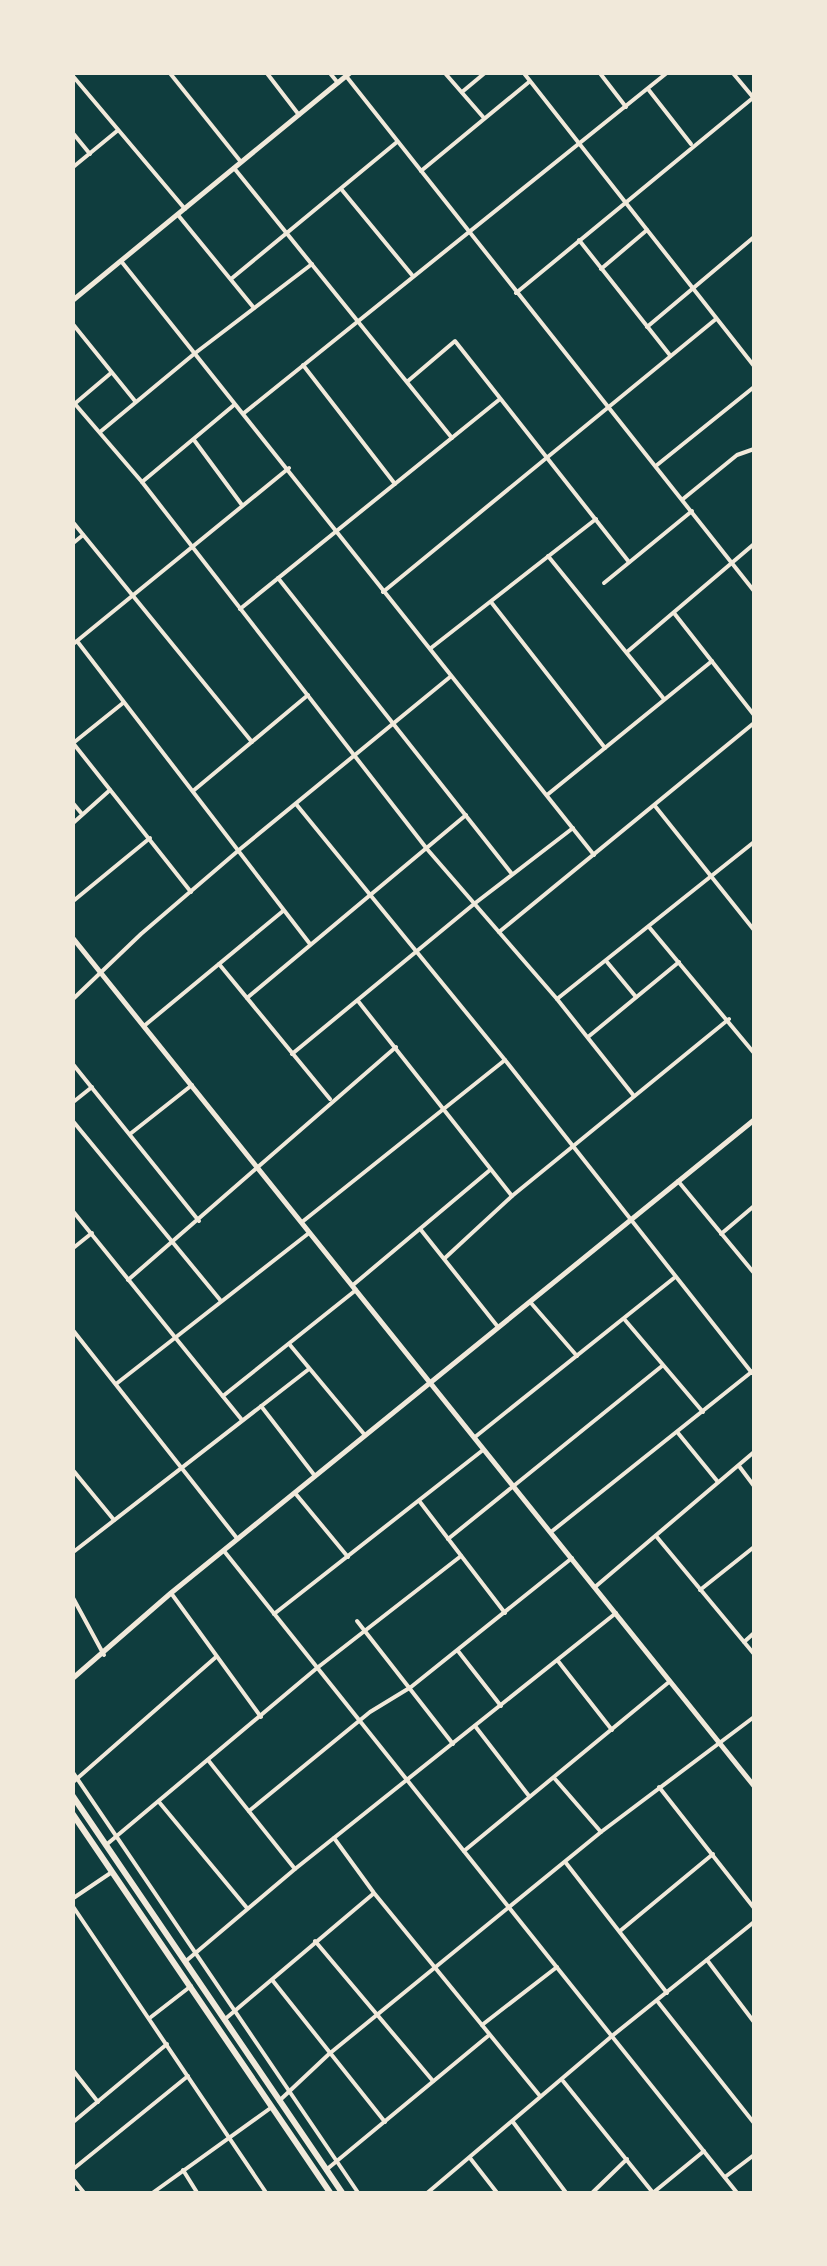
<svg xmlns="http://www.w3.org/2000/svg" width="827" height="2266" viewBox="0 0 827 2266" font-family="'DejaVu Sans',sans-serif">
	<style>
		.lines { fill: none; stroke-linecap: round; stroke-linejoin: round }
		.minor { stroke: #f1e9da; stroke-width: 4 }
		.tertiary { stroke: #f1e9da; stroke-width: 5 }
		.primary { stroke: #f1e9da; stroke-width: 6 }
	</style>
	<rect width="100%" height="100%" fill="#0f3d3e"/>
	<g class="lines">
		<g class="minor">
			<path d="M169,72L241,162"/>
			<path d="M266,72L299,115"/>
			<path d="M329,72L338,83"/>
			<path d="M444,72L484,118"/>
			<path d="M523,72L754,366"/>
			<path d="M599,72L626,107"/>
			<path d="M732,72L752,96"/>
			<path d="M72,75L185,209"/>
			<path d="M346,76L754,591"/>
			<path d="M648,89L691,144"/>
			<path d="M462,92L486,72"/>
			<path d="M72,132L90,154"/>
			<path d="M72,168L117,131"/>
			<path d="M234,168L452,438"/>
			<path d="M421,171L529,82"/>
			<path d="M342,190L412,275"/>
			<path d="M178,215L254,308"/>
			<path d="M579,240L669,354"/>
			<path d="M121,261C279,459 436,657 594,855"/>
			<path d="M601,269L647,230"/>
			<path d="M231,279L397,142"/>
			<path d="M516,293L754,97"/>
			<path d="M72,323L135,401"/>
			<path d="M647,327L754,237"/>
			<path d="M303,365L395,484"/>
			<path d="M408,381L455,341L629,562"/>
			<path d="M75,404L142,482L427,849L557,999L634,1096"/>
			<path d="M72,406L111,373"/>
			<path d="M244,413L668,72"/>
			<path d="M100,432L194,354L312,264"/>
			<path d="M194,440L242,505"/>
			<path d="M657,465L754,387"/>
			<path d="M142,482L234,405"/>
			<path d="M683,499L737,455L754,449"/>
			<path d="M72,521L252,742"/>
			<path d="M72,544L83,535"/>
			<path d="M548,556L664,699"/>
			<path d="M278,578L512,874"/>
			<path d="M604,583L692,511"/>
			<path d="M383,592L716,319"/>
			<path d="M491,602L605,748"/>
			<path d="M240,609L500,399"/>
			<path d="M674,613L754,715"/>
			<path d="M77,641L310,944"/>
			<path d="M72,645L289,468"/>
			<path d="M431,648L596,519"/>
			<path d="M627,652L754,544"/>
			<path d="M73,743L191,892"/>
			<path d="M72,744L123,703"/>
			<path d="M193,791L308,695"/>
			<path d="M547,795L712,661"/>
			<path d="M72,802L82,814"/>
			<path d="M296,804L505,1060L752,1373"/>
			<path d="M655,806L754,930"/>
			<path d="M72,824L110,790"/>
			<path d="M72,902L150,838"/>
			<path d="M649,927L754,1053"/>
			<path d="M499,932L754,723"/>
			<path d="M607,962L636,997"/>
			<path d="M219,964L330,1099"/>
			<path d="M247,998L466,815"/>
			<path d="M557,999L754,842"/>
			<path d="M72,1000L141,934L239,850L450,677"/>
			<path d="M358,1001L512,1196"/>
			<path d="M144,1026L283,911"/>
			<path d="M588,1037L679,962"/>
			<path d="M292,1054L474,904L573,828"/>
			<path d="M72,1063L199,1221"/>
			<path d="M72,1103L92,1087"/>
			<path d="M72,1120L221,1301"/>
			<path d="M130,1134L192,1085"/>
			<path d="M678,1181L754,1273"/>
			<path d="M72,1210L242,1420"/>
			<path d="M302,1222L505,1060"/>
			<path d="M421,1230L498,1327"/>
			<path d="M721,1234L754,1206"/>
			<path d="M72,1249L92,1233"/>
			<path d="M445,1258L512,1196L729,1019"/>
			<path d="M128,1280L396,1047"/>
			<path d="M353,1285L490,1170"/>
			<path d="M531,1303L577,1356"/>
			<path d="M625,1320L703,1412"/>
			<path d="M72,1329L236,1537"/>
			<path d="M290,1345L364,1434"/>
			<path d="M116,1384L309,1233"/>
			<path d="M223,1396L356,1290"/>
			<path d="M261,1406L315,1476"/>
			<path d="M678,1433L718,1482"/>
			<path d="M475,1437L674,1278"/>
			<path d="M739,1466L754,1486"/>
			<path d="M72,1469L114,1520"/>
			<path d="M295,1493L348,1557"/>
			<path d="M420,1502L505,1613"/>
			<path d="M551,1532L754,1370"/>
			<path d="M656,1536L754,1654"/>
			<path d="M448,1539L662,1366"/>
			<path d="M224,1551L738,2194"/>
			<path d="M72,1553L309,1369"/>
			<path d="M595,1587L754,1452"/>
			<path d="M700,1590L754,1547"/>
			<path d="M171,1593L261,1717"/>
			<path d="M72,1596L104,1655"/>
			<path d="M274,1614L483,1450"/>
			<path d="M357,1621L453,1744"/>
			<path d="M744,1642L754,1633"/>
			<path d="M458,1651L501,1706"/>
			<path d="M558,1661L612,1730"/>
			<path d="M475,1726L529,1796"/>
			<path d="M208,1760L295,1869"/>
			<path d="M72,1771L359,2194"/>
			<path d="M555,1779L601,1832"/>
			<path d="M72,1783L216,1657"/>
			<path d="M659,1787L754,1908"/>
			<path d="M159,1802L247,1908"/>
			<path d="M249,1811L370,1712L411,1687L572,1558"/>
			<path d="M334,1838L374,1893L540,2096"/>
			<path d="M106,1845L317,1668L461,1556"/>
			<path d="M464,1851L669,1682"/>
			<path d="M566,1863L667,1993"/>
			<path d="M72,1899L112,1872"/>
			<path d="M72,1905L267,2194"/>
			<path d="M620,1931L713,1854"/>
			<path d="M315,1941L433,2081"/>
			<path d="M707,1960L754,2022"/>
			<path d="M186,1961L295,1869L616,1613"/>
			<path d="M273,1981L385,2122"/>
			<path d="M658,2002L754,2123"/>
			<path d="M151,2017L191,1986"/>
			<path d="M224,2020L373,1894"/>
			<path d="M482,2025L557,1967"/>
			<path d="M72,2069L98,2102"/>
			<path d="M563,2081L654,2194"/>
			<path d="M279,2101L329,2054L601,1832L754,1717"/>
			<path d="M513,2122L567,2194"/>
			<path d="M72,2123L167,2044"/>
			<path d="M470,2158L498,2194"/>
			<path d="M72,2170L188,2076"/>
			<path d="M183,2170L198,2194"/>
			<path d="M326,2170L488,2036"/>
			<path d="M725,2177L754,2155"/>
			<path d="M72,2178L85,2194"/>
			<path d="M654,2192L704,2151"/>
			<path d="M151,2194L272,2107"/>
			<path d="M426,2194L612,2036L754,1922"/>
			<path d="M591,2194L627,2159"/>
		</g>
		<g class="tertiary">
			<path d="M72,301L351,72"/>
			<path d="M72,937L754,1786"/>
			<path d="M72,1679L171,1593L754,1120"/>
		</g>
		<g class="primary">
			<path d="M72,1795L343,2194"/>
			<path d="M72,1813L331,2194"/>
		</g>
	</g>
	<rect width="827" height="2266" fill="none" stroke="#f1e9da" stroke-width="150"/>
</svg>
